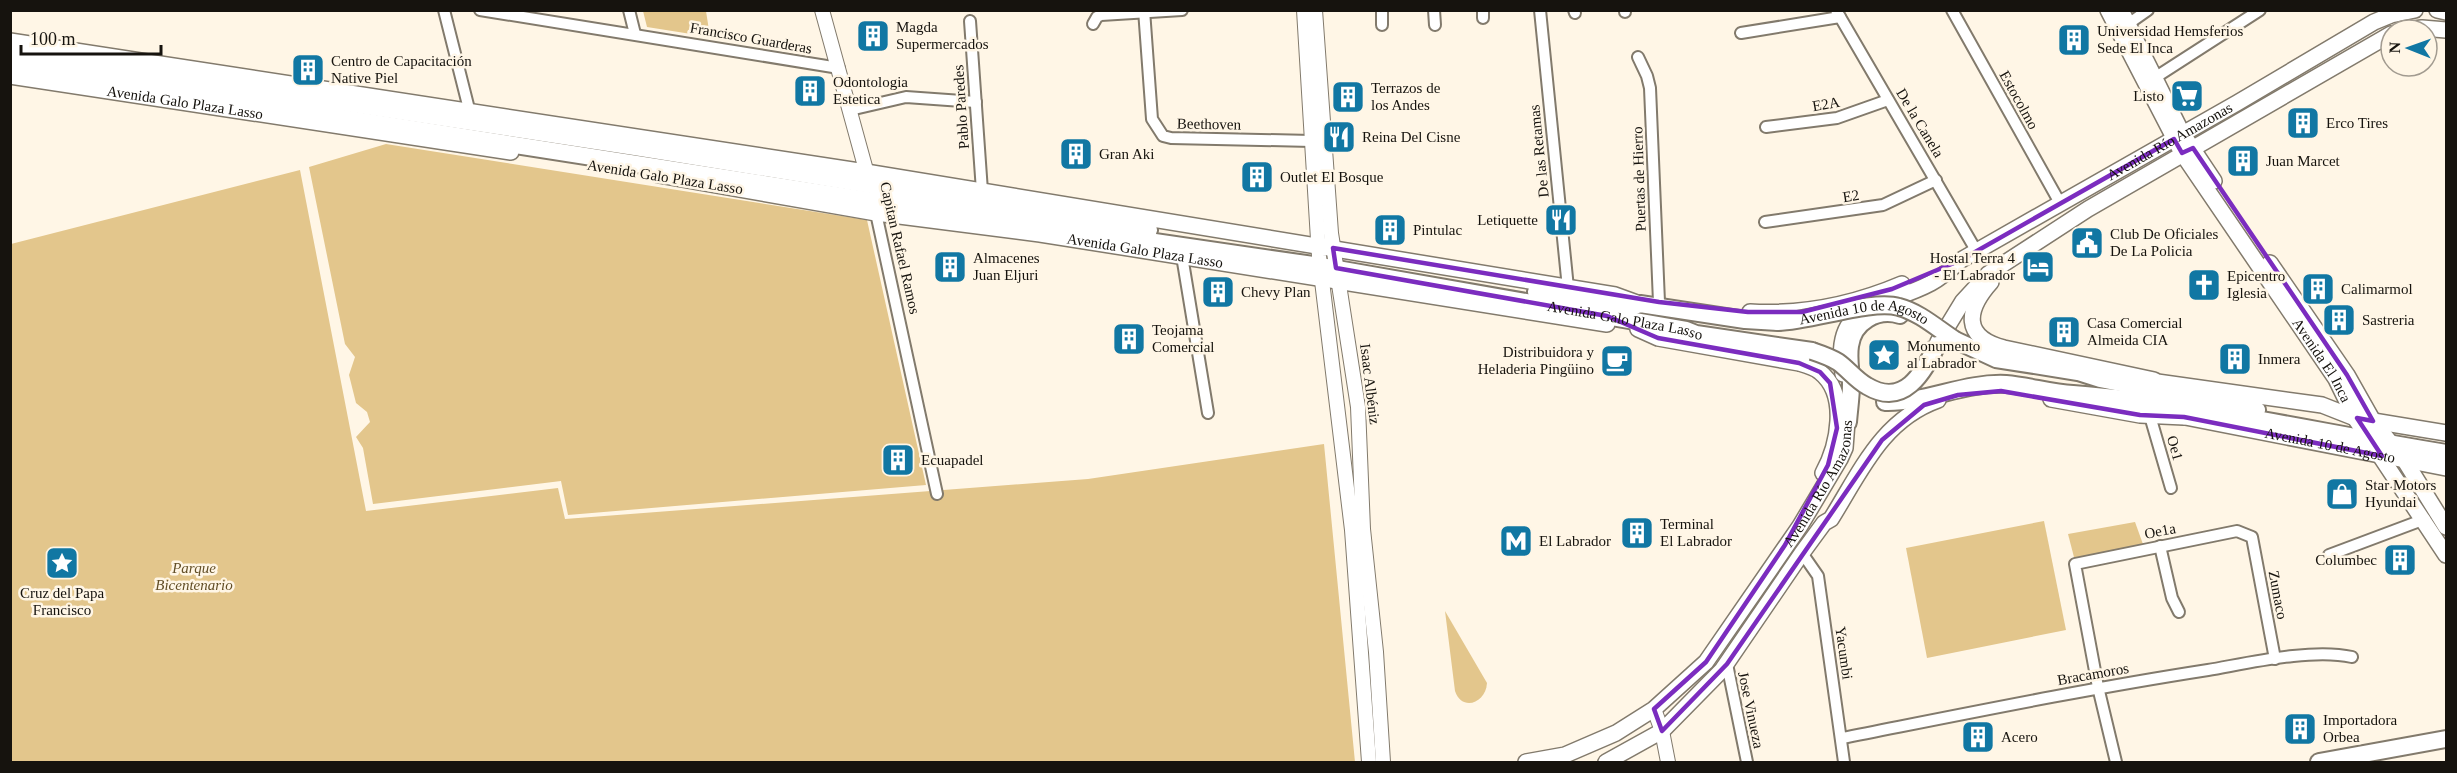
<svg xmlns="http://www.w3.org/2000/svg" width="2457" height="773" viewBox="0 0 2457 773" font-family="'Times New Roman',serif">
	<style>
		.green { fill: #e3c68c }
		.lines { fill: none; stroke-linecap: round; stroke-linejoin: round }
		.minor-casing { stroke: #827a6c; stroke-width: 14 }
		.tertiary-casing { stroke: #827a6c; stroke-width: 16 }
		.secondary-casing { stroke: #827a6c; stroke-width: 18 }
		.primary-casing { stroke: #827a6c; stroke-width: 20 }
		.minor { stroke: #fff; stroke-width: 10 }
		.tertiary { stroke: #fff; stroke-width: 14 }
		.secondary { stroke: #fff; stroke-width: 15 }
		.primary { stroke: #fff; stroke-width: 16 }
		.primary-bridge-casing { stroke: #827a6c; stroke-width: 20; stroke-linecap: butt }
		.primary-bridge { stroke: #fff; stroke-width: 16 }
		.marked { fill: none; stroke: #7b2cbf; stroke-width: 4.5; stroke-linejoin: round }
		.labels { text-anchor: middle; stroke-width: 5; stroke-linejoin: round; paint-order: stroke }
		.poi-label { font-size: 15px; fill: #16130e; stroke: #fff6e6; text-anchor: start }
		.street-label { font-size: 15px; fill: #16130e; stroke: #fff6e6 }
		.park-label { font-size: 15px; font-style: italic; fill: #624e26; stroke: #fff6e6 }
	</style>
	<rect width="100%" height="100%" fill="#fff6e6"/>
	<g class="green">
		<path d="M643,11H706L710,37L647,27Z"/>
		<path d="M386,144L867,220L926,485L568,515L561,481L373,504L363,448L356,437L370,422L367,412L356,403L349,375L355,357L345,344L309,167Z"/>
		<path d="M300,170L366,511L558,488L565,519L1088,479L1324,444L1355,762H11V244Z"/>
		<path d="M2044,521L2066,630L1927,658L1906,548Z"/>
		<path d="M2135,522L2144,547L2075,561L2068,534Z"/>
		<path d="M1445,611L1487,683C1486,703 1462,712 1455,691Z"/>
	</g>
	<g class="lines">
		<g class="minor-casing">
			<g id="minor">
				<path d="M444,10L470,113"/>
				<path d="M480,10L839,68"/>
				<path d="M629,10L635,34"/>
				<path d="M1144,10L1152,119L1163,136L1171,138L1312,141"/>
				<path d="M1382,10V25"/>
				<path d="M1434,10L1435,25"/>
				<path d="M1483,10V18"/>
				<path d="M1540,10L1568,288"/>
				<path d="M1574,10L1575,13"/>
				<path d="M1625,10V12"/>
				<path d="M1836,10L1977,252"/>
				<path d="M1952,10L2060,203"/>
				<path d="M970,21L982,191"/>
				<path d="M1093,24L1097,17L1101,15L1182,10"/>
				<path d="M2128,24L2148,10"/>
				<path d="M1741,33L1840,17"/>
				<path d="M1638,57L1647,76L1650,88L1659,302"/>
				<path d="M2156,77L2260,10"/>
				<path d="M850,110L906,97L976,102"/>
				<path d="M1766,127L1837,118L1888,100"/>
				<path d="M876,213L937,494"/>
				<path d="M1765,222L1883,205L1936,180"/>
				<path d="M1182,256L1208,413"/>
				<path d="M2150,416L2171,488"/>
				<path d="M2160,546L2172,598L2179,612"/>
				<path d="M1802,553L1818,576L1844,762"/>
				<path d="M2329,555L2425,519"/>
				<path d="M1727,664L1747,762"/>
				<path d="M1842,738C1964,714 2085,689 2208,670C2249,663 2312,648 2352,657"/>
				<path d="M2116,762L2098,687L2075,564L2237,531L2252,537L2275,659"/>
			</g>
		</g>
		<g class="tertiary-casing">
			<g id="tertiary">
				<path d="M822,10L869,181"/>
				<path d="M1304,10L1319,256L1352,530L1369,762"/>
				<path d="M1315,10L1331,233L1358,407L1363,529L1376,652L1383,762"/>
				<path d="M1654,709L1662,731L1668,762"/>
			</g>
		</g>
		<g class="secondary-casing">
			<g id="secondary">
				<path id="s1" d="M2108,10L2182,153L2336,379L2355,418L2446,555"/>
				<path d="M2121,10L2182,133L2214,181"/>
				<path d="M2437,10L2446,12"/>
				<path d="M2407,30L2422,28L2446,30"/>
				<path d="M10,41L872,173L1615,295L1637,303"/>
				<path id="s2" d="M10,76L511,152"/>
				<path id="s3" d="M659,175L876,213L1040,234L1607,324"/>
				<path d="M2270,263L2347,375L2373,421L2405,461L2446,527"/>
				<path d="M1991,282C1966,310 1962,337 2004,348L2154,380"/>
				<path d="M1750,312C1802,315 1855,304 1902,284"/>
				<path d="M1638,329L1658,338L1799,363C1806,365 1814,367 1820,372C1849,395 1838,446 1823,473"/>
				<path d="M1938,342L1963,301L1988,274L2088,209L2391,34"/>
				<path id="s4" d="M1843,374C1831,300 1883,309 1931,283C1942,277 1952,268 1961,260L2237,103L2374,22L2391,15L2415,10"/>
				<path d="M2143,380L2322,405L2355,418L2446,433"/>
				<path d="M2051,399L2140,415L2184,417"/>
				<path id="s5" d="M2175,415L2446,468"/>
				<path id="s6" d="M1526,762L1565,755L1616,733L1654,709L1706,662L1800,526L1840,459L1845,448L1848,409"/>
				<path d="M1606,762L1662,731L1722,670L1802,553L1824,523L1831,519C1861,471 1882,420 1938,400"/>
			</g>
		</g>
		<g class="primary-casing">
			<g id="primary">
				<path d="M10,52L635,147L1149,230"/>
				<path id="s7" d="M10,66L874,201L1320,266L1686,330L1696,334L1812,351"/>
				<path d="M1536,292L1632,307L1640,304L1745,320L1778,322"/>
				<path d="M1955,340L1996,359L2078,372L2100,379L2257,410"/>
				<path d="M1885,402C1926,403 1964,382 2006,384C2029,386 2051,393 2073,394C2199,404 2322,433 2446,453"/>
				<path d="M1848,422C1849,409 1851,397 1851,384C1851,371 1848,358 1850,346C1853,322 1877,308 1900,315"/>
				<path d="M2319,762L2446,739"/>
			</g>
		</g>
		<use href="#minor" class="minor"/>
		<use href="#tertiary" class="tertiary"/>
		<use href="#secondary" class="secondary"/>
		<use href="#primary" class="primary"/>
		<g class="primary-bridge-casing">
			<g id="primary-bridge">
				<path id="s8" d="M1778,322C1812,321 1872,299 1899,307C1919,312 1938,329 1955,340"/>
				<path d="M1812,351C1821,354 1830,357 1838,362C1848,369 1856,380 1867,386C1904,408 1923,373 1937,345"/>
			</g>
		</g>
		<use href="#primary-bridge" class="primary-bridge"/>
	</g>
	<path class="marked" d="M2174,139L2182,153L2193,148L2347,375L2373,421L2357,418L2382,456L2184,417L2140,415L2001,391L1958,395L1924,405L1882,440L1727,664L1662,731L1654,709L1706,662L1785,545L1828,465L1837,428L1830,383L1820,372L1799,363L1658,338L1607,316L1336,268L1333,248L1659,302L1748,312H1802L1892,289L1961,260Z"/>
	<defs>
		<g id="building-square" transform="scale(1.725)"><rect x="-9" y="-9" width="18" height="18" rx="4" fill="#1177a3" stroke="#fff6e6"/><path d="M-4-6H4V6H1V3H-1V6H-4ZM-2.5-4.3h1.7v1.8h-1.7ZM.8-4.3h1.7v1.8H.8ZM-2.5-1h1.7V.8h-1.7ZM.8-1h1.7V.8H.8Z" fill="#fff"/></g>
		<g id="supermarket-square" transform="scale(1.725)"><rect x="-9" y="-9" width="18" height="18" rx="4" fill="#1177a3" stroke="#fff6e6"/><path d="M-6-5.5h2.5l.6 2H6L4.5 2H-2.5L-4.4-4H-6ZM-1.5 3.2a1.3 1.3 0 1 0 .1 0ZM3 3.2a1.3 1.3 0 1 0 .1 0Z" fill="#fff"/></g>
		<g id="restaurant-square" transform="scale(1.725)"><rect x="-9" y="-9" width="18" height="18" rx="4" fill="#1177a3" stroke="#fff6e6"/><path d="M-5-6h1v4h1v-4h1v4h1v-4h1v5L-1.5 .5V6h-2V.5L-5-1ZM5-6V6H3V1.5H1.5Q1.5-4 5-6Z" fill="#fff"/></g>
		<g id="civic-square" transform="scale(1.725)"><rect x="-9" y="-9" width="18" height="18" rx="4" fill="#1177a3" stroke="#fff6e6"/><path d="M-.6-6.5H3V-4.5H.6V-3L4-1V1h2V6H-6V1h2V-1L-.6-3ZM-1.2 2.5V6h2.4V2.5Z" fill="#fff"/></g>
		<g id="hotel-square" transform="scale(1.725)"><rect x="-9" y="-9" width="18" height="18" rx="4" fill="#1177a3" stroke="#fff6e6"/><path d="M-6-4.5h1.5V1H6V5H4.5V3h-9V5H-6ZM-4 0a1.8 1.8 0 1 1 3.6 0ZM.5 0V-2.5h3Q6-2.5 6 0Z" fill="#fff"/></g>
		<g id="church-square" transform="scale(1.725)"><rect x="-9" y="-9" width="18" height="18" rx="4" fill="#1177a3" stroke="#fff6e6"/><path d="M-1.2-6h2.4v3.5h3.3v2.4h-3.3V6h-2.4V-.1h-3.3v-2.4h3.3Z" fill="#fff"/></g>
		<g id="sight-square" transform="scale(1.725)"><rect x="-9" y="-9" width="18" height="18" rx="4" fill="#1177a3" stroke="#fff6e6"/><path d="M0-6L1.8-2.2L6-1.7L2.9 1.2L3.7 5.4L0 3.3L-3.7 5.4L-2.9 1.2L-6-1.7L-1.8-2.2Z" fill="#fff"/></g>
		<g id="cafe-square" transform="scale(1.725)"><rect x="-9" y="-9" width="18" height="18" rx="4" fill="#1177a3" stroke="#fff6e6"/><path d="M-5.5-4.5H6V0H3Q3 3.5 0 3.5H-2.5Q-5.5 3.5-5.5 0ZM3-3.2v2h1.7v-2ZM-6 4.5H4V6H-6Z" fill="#fff"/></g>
		<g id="shop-square" transform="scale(1.725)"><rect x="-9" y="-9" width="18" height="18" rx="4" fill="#1177a3" stroke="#fff6e6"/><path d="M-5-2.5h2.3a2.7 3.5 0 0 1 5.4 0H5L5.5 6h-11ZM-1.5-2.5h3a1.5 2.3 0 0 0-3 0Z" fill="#fff"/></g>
		<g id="metro-square" transform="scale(1.725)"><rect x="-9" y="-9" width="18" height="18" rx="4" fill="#1177a3" stroke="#fff6e6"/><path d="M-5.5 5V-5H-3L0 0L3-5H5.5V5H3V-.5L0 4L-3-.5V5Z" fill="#fff"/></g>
	</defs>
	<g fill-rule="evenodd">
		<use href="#building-square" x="873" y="36"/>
		<use href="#building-square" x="2074" y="40"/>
		<use href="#building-square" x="308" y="70"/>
		<use href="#building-square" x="810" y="91"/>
		<use href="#supermarket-square" x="2187" y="96"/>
		<use href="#building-square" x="1348" y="97"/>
		<use href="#building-square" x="2303" y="123"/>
		<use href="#restaurant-square" x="1339" y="137"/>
		<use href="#building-square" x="1076" y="154"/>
		<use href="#building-square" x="2243" y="161"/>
		<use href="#building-square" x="1257" y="177"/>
		<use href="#restaurant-square" x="1561" y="220"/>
		<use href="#building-square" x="1390" y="230"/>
		<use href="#civic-square" x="2087" y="243"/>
		<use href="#building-square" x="950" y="267"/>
		<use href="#hotel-square" x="2038" y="267"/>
		<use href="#church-square" x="2204" y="285"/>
		<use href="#building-square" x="2318" y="289"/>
		<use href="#building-square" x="1218" y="292"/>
		<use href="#building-square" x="2339" y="320"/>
		<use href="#building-square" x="2064" y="332"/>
		<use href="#building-square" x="1129" y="339"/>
		<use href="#sight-square" x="1884" y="355"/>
		<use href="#building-square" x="2235" y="359"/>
		<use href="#cafe-square" x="1617" y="361"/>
		<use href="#building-square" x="898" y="460"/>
		<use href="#shop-square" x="2342" y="494"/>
		<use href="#building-square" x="1637" y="533"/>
		<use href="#metro-square" x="1516" y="541"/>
		<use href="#building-square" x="2400" y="560"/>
		<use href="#sight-square" x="62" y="563"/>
		<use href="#building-square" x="2300" y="729"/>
		<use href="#building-square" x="1978" y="737"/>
	</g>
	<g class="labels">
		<g class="poi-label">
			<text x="896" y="32">Magda<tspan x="896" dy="17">Supermercados</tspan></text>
			<text x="2097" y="36">Universidad Hemsferios<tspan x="2097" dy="17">Sede El Inca</tspan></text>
			<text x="331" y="66">Centro de Capacitación<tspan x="331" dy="17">Native Piel</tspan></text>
			<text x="833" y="87">Odontologia<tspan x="833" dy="17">Estetica</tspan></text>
			<text x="1371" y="93">Terrazos de<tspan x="1371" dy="17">los Andes</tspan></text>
			<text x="2164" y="101" text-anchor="end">Listo</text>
			<text x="2326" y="128">Erco Tires</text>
			<text x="1362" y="142">Reina Del Cisne</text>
			<text x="1099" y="159">Gran Aki</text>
			<text x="2266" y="166">Juan Marcet</text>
			<text x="1280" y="182">Outlet El Bosque</text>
			<text x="1538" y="225" text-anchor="end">Letiquette</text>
			<text x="1413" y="235">Pintulac</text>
			<text x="2110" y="239">Club De Oficiales<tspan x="2110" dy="17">De La Policia</tspan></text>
			<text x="973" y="263">Almacenes<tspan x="973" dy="17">Juan Eljuri</tspan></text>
			<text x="2015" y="263" text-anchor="end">Hostal Terra 4<tspan x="2015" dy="17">- El Labrador</tspan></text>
			<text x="2227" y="281">Epicentro<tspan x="2227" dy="17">Iglesia</tspan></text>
			<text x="2341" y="294">Calimarmol</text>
			<text x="1241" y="297">Chevy Plan</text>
			<text x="2362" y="325">Sastreria</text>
			<text x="2087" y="328">Casa Comercial<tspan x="2087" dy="17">Almeida CIA</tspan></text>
			<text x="1152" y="335">Teojama<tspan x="1152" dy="17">Comercial</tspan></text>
			<text x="1907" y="351">Monumento<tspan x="1907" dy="17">al Labrador</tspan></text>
			<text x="1594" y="357" text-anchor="end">Distribuidora y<tspan x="1594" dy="17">Heladeria Pingüino</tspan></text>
			<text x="2258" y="364">Inmera</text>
			<text x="921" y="465">Ecuapadel</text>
			<text x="2365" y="490">Star Motors<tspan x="2365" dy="17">Hyundai</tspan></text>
			<text x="1660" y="529">Terminal<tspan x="1660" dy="17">El Labrador</tspan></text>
			<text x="1539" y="546">El Labrador</text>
			<text x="2377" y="565" text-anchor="end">Columbec</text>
			<text x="62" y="598" text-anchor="middle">Cruz del Papa<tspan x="62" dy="17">Francisco</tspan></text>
			<text x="2323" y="725">Importadora<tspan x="2323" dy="17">Orbea</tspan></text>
			<text x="2001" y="742">Acero</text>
		</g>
		<g class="street-label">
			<text transform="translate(751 38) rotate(10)" y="5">Francisco Guarderas</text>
			<text transform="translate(2019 100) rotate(61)" y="5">Estocolmo</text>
			<text dy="5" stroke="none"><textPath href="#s2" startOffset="177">Avenida Galo Plaza Lasso</textPath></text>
			<text transform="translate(1826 104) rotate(-10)" y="5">E2A</text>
			<text transform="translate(961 107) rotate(-94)" y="5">Pablo Paredes</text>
			<text transform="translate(1920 123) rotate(59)" y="5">De la Canela</text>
			<text transform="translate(1209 124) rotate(1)" y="5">Beethoven</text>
			<text dy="5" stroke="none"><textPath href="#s4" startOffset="422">Avenida Río Amazonas</textPath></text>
			<text transform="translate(1539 151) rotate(-96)" y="5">De las Retamas</text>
			<text transform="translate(665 177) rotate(9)" y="5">Avenida Galo Plaza Lasso</text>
			<text transform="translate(1639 179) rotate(-92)" y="5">Puertas de Hierro</text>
			<text transform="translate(1851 196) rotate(-9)" y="5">E2</text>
			<text transform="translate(900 248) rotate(77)" y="5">Capitan Rafael Ramos</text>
			<text dy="5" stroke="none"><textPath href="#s3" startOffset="492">Avenida Galo Plaza Lasso</textPath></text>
			<text dy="5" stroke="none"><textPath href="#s7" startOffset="1635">Avenida Galo Plaza Lasso</textPath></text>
			<text dy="5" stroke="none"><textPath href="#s8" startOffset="88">Avenida 10 de Agosto</textPath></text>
			<text dy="5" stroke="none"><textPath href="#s1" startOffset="411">Avenida El Inca</textPath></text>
			<text transform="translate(1370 384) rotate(83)" y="5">Isaac Albéniz</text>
			<text dy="5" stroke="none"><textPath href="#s5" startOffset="158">Avenida 10 de Agosto</textPath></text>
			<text transform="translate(2175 448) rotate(74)" y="5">Oe1</text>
			<text dy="5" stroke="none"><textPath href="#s6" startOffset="423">Avenida Río Amazonas</textPath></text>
			<text transform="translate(2160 531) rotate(-11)" y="5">Oe1a</text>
			<text transform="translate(2278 595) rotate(79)" y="5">Zumaco</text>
			<text transform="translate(1844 653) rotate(82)" y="5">Yacumbi</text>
			<text transform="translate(2093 674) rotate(-10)" y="5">Bracamoros</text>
			<text transform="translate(1751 710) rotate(78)" y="5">Jose Vinueza</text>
		</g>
		<g class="park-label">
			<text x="194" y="573">Parque<tspan x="194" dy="17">Bicentenario</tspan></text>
		</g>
	</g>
	<rect width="2457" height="773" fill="none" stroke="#16130e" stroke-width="24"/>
	<g transform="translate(2409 48) rotate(271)"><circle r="28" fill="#fff6e6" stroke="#a29b90" stroke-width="1.5"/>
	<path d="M0-4.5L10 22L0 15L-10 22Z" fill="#1177a3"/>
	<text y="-9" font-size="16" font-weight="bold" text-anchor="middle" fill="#16130e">N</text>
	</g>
	<path d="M21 45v9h140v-9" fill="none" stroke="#16130e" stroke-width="3"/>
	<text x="30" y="45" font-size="18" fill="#16130e" stroke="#fff6e6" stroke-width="4.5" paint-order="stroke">100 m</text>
</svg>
